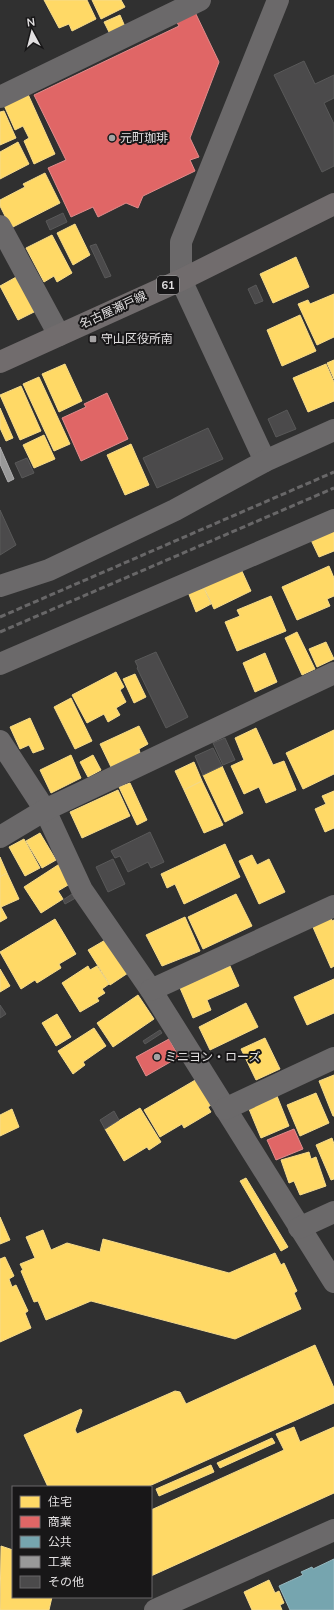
<svg xmlns="http://www.w3.org/2000/svg" width="334" height="1610" viewBox="0 0 334 1610" font-family="Mulish,'Noto Sans JP',sans-serif">
	<style>
		.homes { fill: #ffd966; stroke: #f6db8b }
		.shops { fill: #e06666; stroke: #e18b8b }
		.public { fill: #76a5af; stroke: #96b7be }
		.industry { fill: #999; stroke: #afaeaf }
		.building { fill: #4b4a4b; stroke: #595959 }
		.lines { fill: none; stroke-linecap: round; stroke-linejoin: round }
		.minor { stroke: #6b696a; stroke-width: 22 }
		.primary { stroke: #716c6d; stroke-width: 22 }
		.rail { stroke: #686768; stroke-width: 3; stroke-dasharray: 6 3; stroke-linecap: butt }
		.poi-dot { fill: #a4a2a3; stroke: #181718; stroke-width: 1.5 }
		.labels { text-anchor: middle; stroke-width: 4; stroke-linejoin: round; paint-order: stroke }
		.shield { fill: #181718; stroke: #a5a4a5; stroke-width: 1 }
		.shield-label { font-size: 11px; font-weight: bold; fill: #e2e0e1 }
		.poi-label { font-size: 12px; fill: #e2e0e1; stroke: #181718; text-anchor: start }
		.street-label { font-size: 12px; fill: #e2e0e1; stroke: #181718 }
	</style>
	<rect width="100%" height="100%" fill="#303030"/>
	<g class="homes">
		<path d="M44,0H87L96,19L72,31L69,24L59,28Z"/>
		<path d="M92,0H121L125,7L101,19Z"/>
		<path d="M120,15L126,29L111,36L104,22Z"/>
		<path d="M27,92L55,154L34,164L24,141L29,138L23,126L15,130L3,103Z"/>
		<path d="M4,111L16,138L0,145V112Z"/>
		<path d="M18,142L29,164L0,179V152Z"/>
		<path d="M45,173L60,203L11,228L0,206V200L25,187L23,184Z"/>
		<path d="M75,224L90,255L73,265L57,233Z"/>
		<path d="M52,235L72,273L57,282L54,276L44,282L26,248Z"/>
		<path d="M296,257L309,287L273,303L260,274Z"/>
		<path d="M18,276L36,311L18,320L0,286Z"/>
		<path d="M334,294V337L317,345L298,304L308,300L310,304Z"/>
		<path d="M300,315L316,351L282,366L267,330Z"/>
		<path d="M334,360V379L327,363Z"/>
		<path d="M65,364L82,401L59,412L42,374Z"/>
		<path d="M326,364L334,382V401L308,412L293,378Z"/>
		<path d="M39,377L70,444L54,451L23,384Z"/>
		<path d="M21,386L41,431L20,440L0,395Z"/>
		<path d="M0,408L13,438L6,441L0,428Z"/>
		<path d="M44,435L55,459L34,468L23,445Z"/>
		<path d="M131,444L149,485L125,495L107,455Z"/>
		<path d="M334,530V551L319,557L311,540Z"/>
		<path d="M329,566L334,578V596L327,599L330,606L297,620L282,587Z"/>
		<path d="M241,569L251,591L214,609L204,587Z"/>
		<path d="M198,587L199,590L204,588L211,604L196,612L188,592Z"/>
		<path d="M271,596L286,631L237,651L225,622L240,616L237,610Z"/>
		<path d="M297,632L315,669L302,675L285,638Z"/>
		<path d="M326,642L334,659L317,667L309,649Z"/>
		<path d="M265,653L277,682L255,692L243,663Z"/>
		<path d="M116,672L124,687L120,690L126,702L116,708L120,715L108,722L104,714L87,723L72,695Z"/>
		<path d="M135,674L146,697L134,703L123,679Z"/>
		<path d="M71,698L92,741L75,749L54,707Z"/>
		<path d="M30,718L44,749L33,753L29,745L20,749L10,727Z"/>
		<path d="M139,726L148,744L139,749L140,753L111,767L100,744Z"/>
		<path d="M256,728L273,765L284,761L296,790L266,803L259,787L244,794L231,766L244,760L235,738Z"/>
		<path d="M334,730V774L303,789L286,753Z"/>
		<path d="M71,755L81,778L51,793L40,770Z"/>
		<path d="M93,755L101,770L88,777L80,762Z"/>
		<path d="M194,762L202,781L184,790L175,771Z"/>
		<path d="M222,766L243,813L225,822L203,775Z"/>
		<path d="M202,781L223,825L204,833L184,790Z"/>
		<path d="M130,783L147,820L137,825L119,787Z"/>
		<path d="M118,790L130,816L82,838L70,812Z"/>
		<path d="M334,791V828L325,832L315,809L326,804L322,796Z"/>
		<path d="M40,833L56,860L42,868L26,841Z"/>
		<path d="M24,839L40,868L25,876L9,847Z"/>
		<path d="M225,844L240,877L184,904L175,884L167,888L161,874Z"/>
		<path d="M252,855L257,865L269,859L285,892L259,904L239,861Z"/>
		<path d="M0,857L7,873L0,877Z"/>
		<path d="M61,863L73,882L58,891L63,899L41,913L24,887Z"/>
		<path d="M7,873L19,899L1,907L7,918L0,922V877Z"/>
		<path d="M236,894L252,926L203,949L188,917Z"/>
		<path d="M185,917L200,951L162,966L146,935Z"/>
		<path d="M331,917L332,921L334,920V966L331,968L312,925Z"/>
		<path d="M55,919L76,954L59,964L61,968L37,983L35,980L21,989L0,952Z"/>
		<path d="M107,939L128,973L110,985L88,950Z"/>
		<path d="M88,966L90,970L97,966L109,984L102,989L105,993L97,998L99,1001L80,1012L62,983Z"/>
		<path d="M230,966L239,986L207,1000L211,1010L193,1018L180,988Z"/>
		<path d="M0,969L10,986L0,992Z"/>
		<path d="M334,979V1013L307,1025L294,997Z"/>
		<path d="M138,995L154,1019L113,1047L97,1023Z"/>
		<path d="M246,1003L258,1027L210,1050L199,1027Z"/>
		<path d="M57,1014L71,1037L56,1046L42,1023Z"/>
		<path d="M94,1028L106,1046L83,1062L85,1065L73,1074L58,1051Z"/>
		<path d="M265,1038L280,1069L256,1080L241,1049Z"/>
		<path d="M334,1075V1116H333L319,1081Z"/>
		<path d="M197,1079L211,1105L208,1107L211,1112L184,1128L182,1124L160,1137L144,1110Z"/>
		<path d="M316,1093L329,1123L300,1136L287,1105Z"/>
		<path d="M277,1096L289,1126L261,1138L249,1109Z"/>
		<path d="M140,1108L161,1142L149,1150L147,1147L124,1161L105,1129Z"/>
		<path d="M12,1109L19,1127L0,1136V1115Z"/>
		<path d="M332,1138L334,1144V1179L331,1180L316,1145Z"/>
		<path d="M309,1152L311,1159L316,1157L326,1186L300,1195L294,1181L289,1183L281,1160Z"/>
		<path d="M246,1178L288,1247L281,1251L240,1181Z"/>
		<path d="M0,1217L10,1240L0,1244Z"/>
		<path d="M43,1230L51,1250L67,1243L100,1252L103,1239L229,1273L275,1253L281,1265L284,1263L297,1291L294,1293L301,1309L235,1339L91,1301L46,1320L38,1301L34,1302L21,1271L23,1270L20,1264L35,1258L26,1237Z"/>
		<path d="M5,1257L14,1276L9,1279L12,1287L16,1285L28,1311L25,1313L31,1328L0,1342V1259Z"/>
		<path d="M315,1345L334,1388V1403L147,1487H48L24,1435L81,1409L82,1411L75,1430L77,1434L175,1391L180,1392L186,1404Z"/>
		<path d="M294,1427L300,1442L334,1427V1493L151,1576V1510L284,1450L276,1434Z"/>
		<path d="M272,1438L275,1443L220,1468L217,1463Z"/>
		<path d="M211,1465L214,1472L159,1496L156,1489Z"/>
		<path d="M1,1546L13,1550V1597H52L49,1610H0Z"/>
		<path d="M269,1580L275,1593L279,1591L284,1603L280,1605L282,1610H252L244,1592Z"/>
	</g>
	<g class="shops">
		<path d="M194,10L219,62L190,138L199,157L190,160L195,171L143,196L138,208L126,203L98,217L93,207L71,217L48,168L66,160L34,95L179,26L175,19Z"/>
		<path d="M107,393L128,439L81,461L62,418L86,407L84,404Z"/>
		<path d="M169,1039L179,1057L146,1076L136,1057Z"/>
		<path d="M294,1129L303,1149L276,1160L267,1140Z"/>
	</g>
	<path class="public" d="M334,1559V1610H290L279,1586L303,1575L301,1572L312,1567L313,1569Z"/>
	<path class="industry" d="M0,447L14,479L8,482L0,464Z"/>
	<g class="building">
		<path d="M304,61L315,84L334,75V98L324,103L334,124V166L322,172L274,75Z"/>
		<path d="M63,213L67,222L50,230L46,221Z"/>
		<path d="M96,244L111,276L105,278L90,246Z"/>
		<path d="M256,285L263,301L255,304L248,289Z"/>
		<path d="M287,410L296,429L276,437L268,419Z"/>
		<path d="M208,428L223,459L157,488L143,458Z"/>
		<path d="M27,458L34,473L22,478L15,463Z"/>
		<path d="M0,510L16,545L0,555Z"/>
		<path d="M156,652L188,717L166,728L137,668L138,667L135,661Z"/>
		<path d="M225,738L235,760L223,765L213,743Z"/>
		<path d="M213,748L222,766L203,775L195,756Z"/>
		<path d="M150,832L164,862L151,868L148,862L128,872L120,856L115,858L111,851Z"/>
		<path d="M113,859L125,884L108,892L96,867Z"/>
		<path d="M78,890L81,895L65,904L63,900Z"/>
		<path d="M0,1005L6,1014L0,1018Z"/>
		<path d="M160,1030L162,1033L145,1044L143,1041Z"/>
		<path d="M114,1111L119,1120L105,1129L100,1120Z"/>
	</g>
	<g class="lines">
		<g class="minor">
			<path d="M0,97L200,0"/>
			<path d="M0,226L59,335"/>
			<path d="M265,461L181,280V242L278,0"/>
			<path d="M0,586L49,570L175,510L265,461L334,430"/>
			<path d="M0,664L334,520"/>
			<path d="M0,741L45,810L82,890L151,990L334,1282"/>
			<path d="M0,837L45,810L334,673"/>
			<path d="M151,990L334,906"/>
			<path d="M225,1109L334,1058"/>
			<path d="M299,1228L334,1212"/>
			<path d="M155,1610L334,1530"/>
		</g>
		<path class="primary" d="M0,362L181,280L334,204"/>
		<g class="rail">
			<path d="M0,617L334,472"/>
			<path d="M0,632L334,488"/>
		</g>
	</g>
	<g class="poi-dot">
		<circle cx="112" cy="138" r="4"/>
		<rect x="89" y="335" width="8" height="8" rx="2"/>
		<circle cx="157" cy="1057" r="4"/>
	</g>
	<g class="labels">
		<rect class="shield" x="157" y="276" width="22" height="18" rx="3"/>
		<g class="shield-label">
			<text x="168" y="289">61</text>
		</g>
		<g class="poi-label">
			<text x="120" y="142">元町珈琲</text>
			<text x="101" y="343">守山区役所南</text>
			<text x="165" y="1061">ミニヨン・ローズ</text>
		</g>
		<g class="street-label">
			<text transform="translate(113 310) rotate(-25)" y="4">名古屋瀬戸線</text>
		</g>
	</g>
	<rect x="12" y="1486" width="140" height="112" fill="#181718" stroke="#696768"/>
	<rect x="20" y="1496" width="20" height="12" fill="#ffd966" stroke="#696768"/>
	<text x="48" y="1506" font-size="12" fill="#e2e0e1">住宅</text>
	<rect x="20" y="1516" width="20" height="12" fill="#e06666" stroke="#696768"/>
	<text x="48" y="1526" font-size="12" fill="#e2e0e1">商業</text>
	<rect x="20" y="1536" width="20" height="12" fill="#76a5af" stroke="#696768"/>
	<text x="48" y="1546" font-size="12" fill="#e2e0e1">公共</text>
	<rect x="20" y="1556" width="20" height="12" fill="#999999" stroke="#696768"/>
	<text x="48" y="1566" font-size="12" fill="#e2e0e1">工業</text>
	<rect x="20" y="1576" width="20" height="12" fill="#4b4a4b" stroke="#696768"/>
	<text x="48" y="1586" font-size="12" fill="#e2e0e1">その他</text>
	<g transform="translate(32 32) rotate(353)" stroke="#181718" stroke-width="3" paint-order="stroke">
	<path d="M0-3L7 15L0 10L-7 15Z" fill="#e2e0e1"/>
	<text y="-6" font-size="11" font-weight="bold" text-anchor="middle" fill="#e2e0e1">N</text>
	</g>
</svg>
